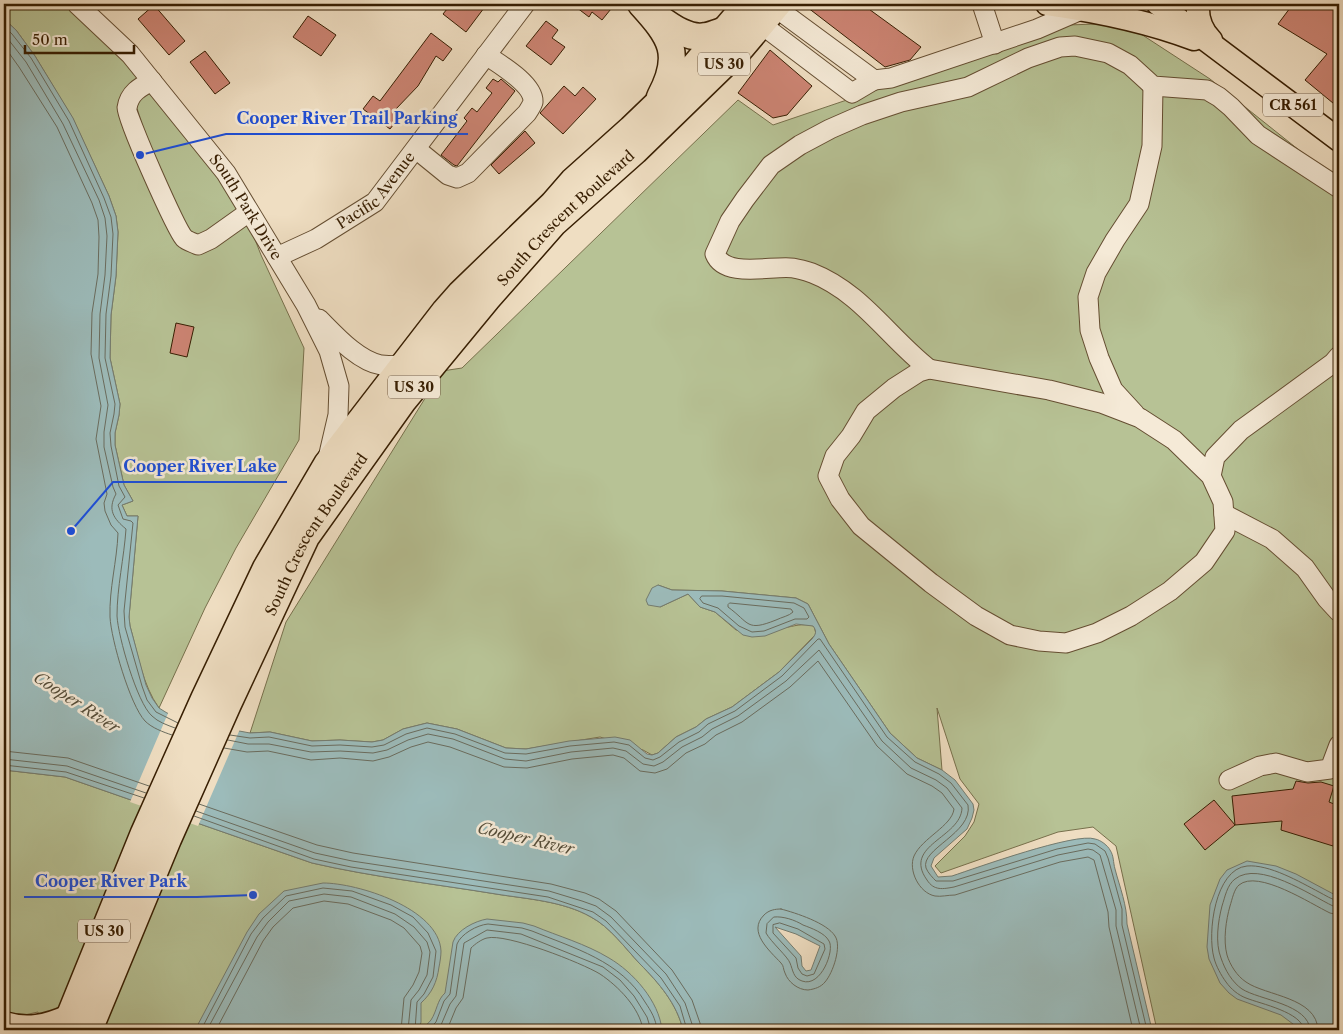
<svg xmlns="http://www.w3.org/2000/svg" width="1343" height="1034" viewBox="0 0 1343 1034" font-family="'Libre Caslon Text',serif">
	<style>
		.green { fill: #b7c295; stroke: #77704c }
		.water { fill: #9cbbba; stroke: #747c70; fill-rule: evenodd }
		.pier { fill: #efdec2 }
		.lines { fill: none; stroke-linecap: round; stroke-linejoin: round }
		.shore { stroke: #6a6c5e; stroke-width: 1 }
		.building { fill: #cc8473; stroke: #371e02 }
		.minor-casing { stroke: #654e32; stroke-width: 21 }
		.major-casing { stroke: #371e02; stroke-width: 25 }
		.highway-casing { stroke: #371e02; stroke-width: 29 }
		.minor { stroke: #f5ead7; stroke-width: 19 }
		.major { stroke: #efdec2; stroke-width: 22 }
		.highway { stroke: #efdec2; stroke-width: 26 }
		.labels { text-anchor: middle; stroke-width: 5; stroke-linejoin: round; paint-order: stroke }
		.shield { fill: #f5ead7; stroke: #705b42; stroke-width: 1 }
		.shield-label { font-size: 14px; font-weight: bold; fill: #371e02 }
		.street-label { font-size: 15px; fill: #371e02; stroke: #f5ead7 }
		.water-label { font-size: 16px; font-style: italic; fill: #554d39; stroke: #f5ead7 }
		.leader { fill: none; stroke: #1d4ed8; stroke-width: 2 }
		.callout-dot { fill: #1d4ed8; stroke: #f5ead7; stroke-width: 2 }
		.callout-label { font-size: 16px; text-anchor: middle; font-weight: bold; fill: #1d4ed8; stroke: #f5ead7; stroke-width: 5; stroke-linejoin: round; paint-order: stroke }
	</style>
	<rect width="100%" height="100%" fill="#efdec2"/>
	<filter id="stains"><feTurbulence type="fractalNoise" baseFrequency=".004" numOctaves="4"/><feColorMatrix values="0 0 0 0 .2 0 0 0 0 .09 0 0 0 0 .02 0 0 0 .5 -.17"/></filter>
	<radialGradient id="worn" r=".72"><stop offset=".6" stop-color="#630" stop-opacity="0"/><stop offset="1" stop-color="#630" stop-opacity=".3"/></radialGradient>
	<g class="green">
		<path d="M4,4H77L235,188L261,255L304,348L299,440L236,548L205,608L159,708C142,684 138,654 130,626L129,617L138,516H127L122,505L133,501L124,485L115,445V433L119,415L120,404L110,358L111,315L116,276L118,232L116,216L109,196L73,119L35,56L16,30L4,19Z"/>
		<path d="M1124,23L1210,79L1339,182V1030H1157L1116,846L1093,827L1058,832L941,873L935,866L965,836L974,822L979,804L960,779L937,708L942,770L917,758L890,733L829,644L808,604L796,598L722,591L672,590L658,585L660,607L688,594L700,607L715,612L736,630C751,629 768,631 783,628C796,626 800,623 814,626L816,634L779,672L732,707L706,719L696,727L676,737L658,753L652,755L643,750L600,737L526,749L506,748L457,729L427,723L403,729L383,740L372,742L340,740L312,741L270,732L250,733L286,622L442,371L462,368L738,100L773,125L1068,25Z"/>
		<path d="M4,770L65,777L312,863C373,877 435,884 496,894C527,899 563,901 591,917C610,927 625,948 640,964C659,983 677,1004 683,1030H40L38,1012L15,1017L4,1013Z"/>
	</g>
	<g class="water">
		<path d="M4,19L16,30L35,56L73,118L109,196L116,216L118,232L116,276L111,315L110,358L120,404L119,415L115,433V445L124,485L133,501L122,505L127,516H138L129,617L130,626L146,685L152,698L159,708L167,713L191,722L250,733L270,732L312,741L340,740L372,742L383,740L403,729L427,723L457,729L506,748L526,749L569,741L615,737L630,740L647,754L652,755L658,753L676,737L696,727L706,719L732,707L779,672L812,639C816,634 817,631 813,626L796,624L765,636L752,637L743,635L715,612L700,607L688,594L660,607L648,605L646,600L652,588L658,585L672,590L722,591L796,598L808,604L829,644L890,733L917,758L942,770L955,780L973,804L974,810L972,818L967,829L934,858L931,866L938,877L952,876C976,868 1076,832 1095,839C1101,840 1108,846 1110,850C1114,856 1113,862 1115,869C1120,888 1127,905 1127,924L1152,1030H683C677,1004 659,983 640,964C625,948 610,927 591,917C563,901 527,899 496,894C435,884 373,877 312,863L65,777L4,770ZM775,927L796,934L820,946L811,970L806,971L802,966L801,956Z"/>
		<path d="M1247,861L1276,866L1296,874L1339,897V1030H1301L1281,1015L1237,999L1229,993L1220,983L1209,959L1207,947L1210,905L1220,879L1227,870Z"/>
		<path d="M323,883C357,883 439,908 441,951C441,956 440,962 439,967C437,982 432,993 421,1003V1022L419,1030H195L247,932L259,914L284,891Z"/>
		<path d="M487,919L523,923L534,926C558,936 586,944 609,958C633,972 659,1001 662,1030H423C425,1025 428,1024 431,1020C437,1011 437,1000 445,993L453,942C457,930 475,921 487,919Z"/>
	</g>
	<path class="pier" d="M169,711L192,720L240,729L198,826L130,802Z"/>
	<g class="lines">
		<g class="shore">
			<path d="M4,26L12,34L31,58L69,121L104,198L111,217L113,234L111,276L106,314L105,358L115,404L114,414L110,433L111,446L119,486L125,497L118,505L123,519L131,521L133,523L124,611L125,627L142,686L147,700L156,712L178,723"/>
			<path d="M4,34L26,62L63,124L99,200L105,218L107,236L105,275L100,314L99,358L108,405L104,432V447L113,487L116,494C107,510 114,519 126,529C124,558 117,587 117,616C118,636 137,703 152,716C158,722 167,725 175,728"/>
			<path d="M4,46L19,67L57,127L92,203L98,220L99,237L98,274L92,313L91,354L101,406L96,439L107,494L104,503L105,511L111,525L118,533C117,561 109,589 110,617C111,639 130,705 145,721C152,728 163,732 172,735"/>
			<path d="M702,596H722L794,603L804,608L809,617L807,619H795L764,631L752,632L739,626L718,608L703,603L700,599Z"/>
			<path d="M730,603L791,609L793,612C789,616 782,617 776,620C746,632 750,623 728,607V605Z"/>
			<path d="M230,735L250,738L269,737L312,746L340,745L372,747L384,745L406,734L427,728L455,734L505,753L526,754L570,746L614,742L629,745L645,758L653,760L660,757L679,742L699,732L708,724L735,711L782,676L818,639H820L887,737L915,762L939,774L951,783L968,805C973,833 920,849 926,868C928,873 933,878 936,881H953L1057,849L1088,843L1095,844L1105,851L1108,858L1122,909V925L1147,1030"/>
			<path d="M228,740L248,744H269L311,752L340,751L373,753L387,750L408,740L428,734L453,739L505,759L526,761L571,752L613,748L626,751L643,764L654,766L663,762L682,747L702,737L712,729L738,716L786,681L819,650L882,741L911,768L936,780L947,788L962,808C961,838 902,845 927,880C934,891 943,889 954,887L1058,855L1088,849L1093,850L1100,855L1116,910V926L1141,1030"/>
			<path d="M224,748L247,752L268,751L311,760L340,758L373,761L389,757L411,747L428,742L450,747L504,767L527,768L572,759L613,755L624,758L640,771L655,773L667,769L686,753L705,744L716,735L742,722L790,687L818,661L877,746L907,774L932,786L942,793L954,809C952,826 922,838 914,856C908,870 919,893 935,896C941,897 948,895 955,895L1060,862L1088,857L1094,860L1108,912L1109,927L1133,1030"/>
			<path d="M4,751L68,758L149,786"/>
			<path d="M4,759L67,766L146,793"/>
			<path d="M4,765L66,772L144,798"/>
			<path d="M199,804L317,845L353,853L551,884L585,893L599,899L616,911L672,970L692,1000L700,1023L701,1030"/>
			<path d="M196,811L315,853L352,861L549,891L582,901L596,906L611,917L666,974L685,1003L694,1030"/>
			<path d="M194,816L314,859L351,867L548,897L593,912L606,921L661,978L680,1006L687,1030"/>
			<path d="M781,909C796,913 827,923 835,936C842,946 833,973 825,982C821,987 815,989 808,990C798,990 788,982 785,973C783,969 784,966 781,963C770,951 747,932 764,915C769,910 775,909 781,909Z"/>
			<path d="M774,917C783,916 795,920 803,925C811,928 825,933 829,941C835,950 821,988 802,981C793,978 793,970 790,963C788,957 771,942 766,933L767,924Z"/>
			<path d="M780,923L798,929L824,944L825,949L814,974L807,976L802,974L798,968L796,958L773,933V925Z"/>
			<path d="M201,1030L251,934L263,918L286,896L323,888L352,891L391,905L413,917L428,933L436,951L433,977L424,994L417,1002L415,1030"/>
			<path d="M207,1030L257,937L268,922L289,901L324,894L351,897L395,914L414,927L427,942L430,952L427,975L419,990L411,1000L408,1030"/>
			<path d="M216,1030L263,941L273,927L293,908L324,901L348,904L391,920L404,928L420,946L422,953L419,972L413,985L404,998L401,1030"/>
			<path d="M428,1030L436,1022L444,1001L450,994L457,944C461,934 477,925 488,924L522,928L532,931C574,948 621,961 645,1002C651,1011 656,1019 657,1030"/>
			<path d="M436,1030L441,1025L450,1004L456,996L464,943L487,930L521,934L603,967L620,980L634,996L647,1017L651,1030"/>
			<path d="M447,1030L456,1008L463,998L471,948C475,944 482,939 487,938C506,933 582,963 600,974C618,986 640,1008 643,1030"/>
			<path d="M1304,1030C1302,1012 1261,1004 1246,998C1238,995 1231,989 1226,982C1221,975 1216,966 1214,958C1207,933 1215,869 1247,866C1269,864 1300,882 1319,892C1325,895 1332,900 1339,901"/>
			<path d="M1310,1030C1309,1004 1259,1000 1242,989C1232,982 1225,970 1221,958C1215,943 1218,921 1222,906C1225,897 1227,885 1235,879C1259,860 1310,895 1333,906L1339,907"/>
			<path d="M1318,1030C1317,997 1266,996 1246,982C1237,976 1230,965 1227,955C1223,940 1226,920 1230,906C1232,900 1234,889 1239,885C1258,869 1311,904 1330,913L1339,915"/>
		</g>
	</g>
	<g class="building">
		<path d="M451,4H487L466,32L443,14Z"/>
		<path d="M572,4H615L602,20L592,12L589,17Z"/>
		<path d="M803,4H862L921,47L910,60L885,67Z"/>
		<path d="M1293,4H1339V108L1305,80L1327,54L1278,24Z"/>
		<path d="M154,5L185,41L169,55L138,19Z"/>
		<path d="M308,16L336,35L321,56L293,37Z"/>
		<path d="M546,21L558,30L552,38L565,47L551,65L526,46Z"/>
		<path d="M431,33L452,49L443,61L436,56L418,86L395,110L401,115L390,129L363,109L373,96L380,101Z"/>
		<path d="M770,50L812,86L787,115L773,118L738,93Z"/>
		<path d="M205,51L230,83L215,94L190,62Z"/>
		<path d="M493,79L498,82L501,79L515,91L457,166L454,165L441,155L467,121L464,118L472,108L477,112L492,93L486,88Z"/>
		<path d="M564,86L575,96L583,87L596,99L563,134L540,113Z"/>
		<path d="M525,131L535,143L499,174L491,165Z"/>
		<path d="M176,323L194,327L187,357L170,353Z"/>
		<path d="M1296,781L1308,783L1321,782L1334,786L1329,802L1339,806V825L1333,846L1281,830L1282,821L1235,825L1232,796L1293,789Z"/>
		<path d="M1214,800L1235,825L1205,850L1184,824Z"/>
	</g>
	<g class="lines">
		<g class="minor-casing">
			<g id="minor">
				<path id="s1" d="M77,4L130,54L226,173L306,305L329,351L339,386L338,415L328,458"/>
				<path d="M982,4L995,44"/>
				<path d="M761,24L852,93L874,80L775,7"/>
				<path d="M874,80L891,78L1037,29L1081,10"/>
				<path d="M152,81C140,87 129,93 127,108C126,117 176,229 184,238C187,241 194,243 198,245L211,239L249,212"/>
				<path d="M416,149L448,175L457,178L468,173L527,113C529,110 532,105 533,102C534,84 499,64 486,55"/>
				<path id="s2" d="M277,257L316,239L375,202L525,4"/>
				<path d="M319,319C335,335 358,361 381,365C389,366 396,365 404,365"/>
				<path d="M929,369C889,338 861,292 812,273C806,271 799,269 793,268C773,265 725,279 715,254L730,221L745,199L771,165L800,145L830,129L862,115L901,102L968,87L1028,58L1060,47L1075,46L1108,53L1130,65L1153,86L1207,90L1219,97L1231,107L1258,135L1339,188"/>
				<path d="M1135,414L1113,390L1099,358L1090,330L1088,297L1096,273L1115,240L1139,204L1152,146L1153,86"/>
				<path d="M1211,476L1174,440L1140,418L1101,403L1049,390L929,369L919,372L894,388L866,411L851,436L835,456L828,476L840,499L861,526L931,583L976,616L1010,635L1039,641L1066,643L1097,633L1131,616L1170,591L1204,562L1225,531L1223,502L1211,476L1215,457L1241,430L1333,363L1339,356"/>
				<path d="M1224,514L1272,539L1305,568L1327,599L1339,612"/>
				<path d="M1229,780L1260,766L1276,763L1307,772L1330,769L1339,745"/>
			</g>
		</g>
		<g class="major-casing">
			<g id="major">
				<path d="M1047,4C1097,11 1147,21 1194,39"/>
				<path d="M1158,4L1339,140"/>
				<path d="M1198,4C1197,18 1201,30 1211,40"/>
			</g>
		</g>
		<g class="highway-casing">
			<g id="highway">
				<path d="M641,4C671,37 683,54 660,97"/>
				<path d="M655,15C669,25 688,40 706,36C712,35 719,32 725,30"/>
				<path d="M4,1025C27,1032 47,1028 69,1018"/>
				<path d="M64,1030L144,833L204,699L266,568L327,464L445,311L460,294L553,204L573,181L631,129L685,77L747,4"/>
				<path id="s3" d="M89,1030L168,839L228,704L306,537L403,401L487,299L554,223L635,151L741,48L778,4"/>
			</g>
		</g>
		<use href="#minor" class="minor"/>
		<use href="#major" class="major"/>
		<use href="#highway" class="highway"/>
	</g>
	<g class="labels">
		<g class="shield">
			<rect x="698" y="52.5" width="52" height="23" rx="4"/>
			<rect x="1263" y="93.5" width="60" height="23" rx="4"/>
			<rect x="388" y="375.5" width="52" height="23" rx="4"/>
			<rect x="78" y="919.5" width="52" height="23" rx="4"/>
		</g>
		<g class="shield-label">
			<text x="724" y="69">US 30</text>
			<text x="1293" y="110">CR 561</text>
			<text x="414" y="392">US 30</text>
			<text x="104" y="936">US 30</text>
		</g>
		<g class="street-label">
			<text dy="5" stroke="none"><textPath href="#s2" startOffset="121">Pacific Avenue</textPath></text>
			<text dy="5" stroke="none"><textPath href="#s1" startOffset="265">South Park Drive</textPath></text>
			<text dy="5" stroke="none"><textPath href="#s3" startOffset="951">South Crescent Boulevard</textPath></text>
			<text dy="5" stroke="none"><textPath href="#s3" startOffset="546">South Crescent Boulevard</textPath></text>
		</g>
		<g class="water-label">
			<text transform="translate(77 702) rotate(33)" y="6">Cooper River</text>
			<text transform="translate(526 838) rotate(13)" y="6">Cooper River</text>
		</g>
	</g>
	<path class="leader" d="M140 155L226 134H468M71 531L113 482H287M253 895L197 897H24"/>
	<g class="callout-dot">
		<circle cx="140" cy="155" r="5"/>
		<circle cx="71" cy="531" r="5"/>
		<circle cx="253" cy="895" r="5"/>
	</g>
	<g class="callout-label">
		<text x="347" y="124">Cooper River Trail Parking</text>
		<text x="200" y="472">Cooper River Lake</text>
		<text x="111" y="887">Cooper River Park</text>
	</g>
	<rect width="1343" height="1034" fill="none" stroke="#efdec2" stroke-width="20"/>
	<rect x="5" y="5" width="1333" height="1024" fill="none" stroke="#371e02" stroke-width="2.5"/>
	<rect x="10" y="10" width="1323" height="1014" fill="none" stroke="#371e02"/>
	<path d="M25 45v8h109v-8" fill="none" stroke="#371e02" stroke-width="2.5"/>
	<text x="32" y="45" font-size="15" fill="#371e02" stroke="#f5ead7" stroke-width="4" paint-order="stroke">50 m</text>
	<rect width="100%" height="100%" filter="url(#stains)"/>
	<rect width="100%" height="100%" fill="url(#worn)"/>
</svg>
